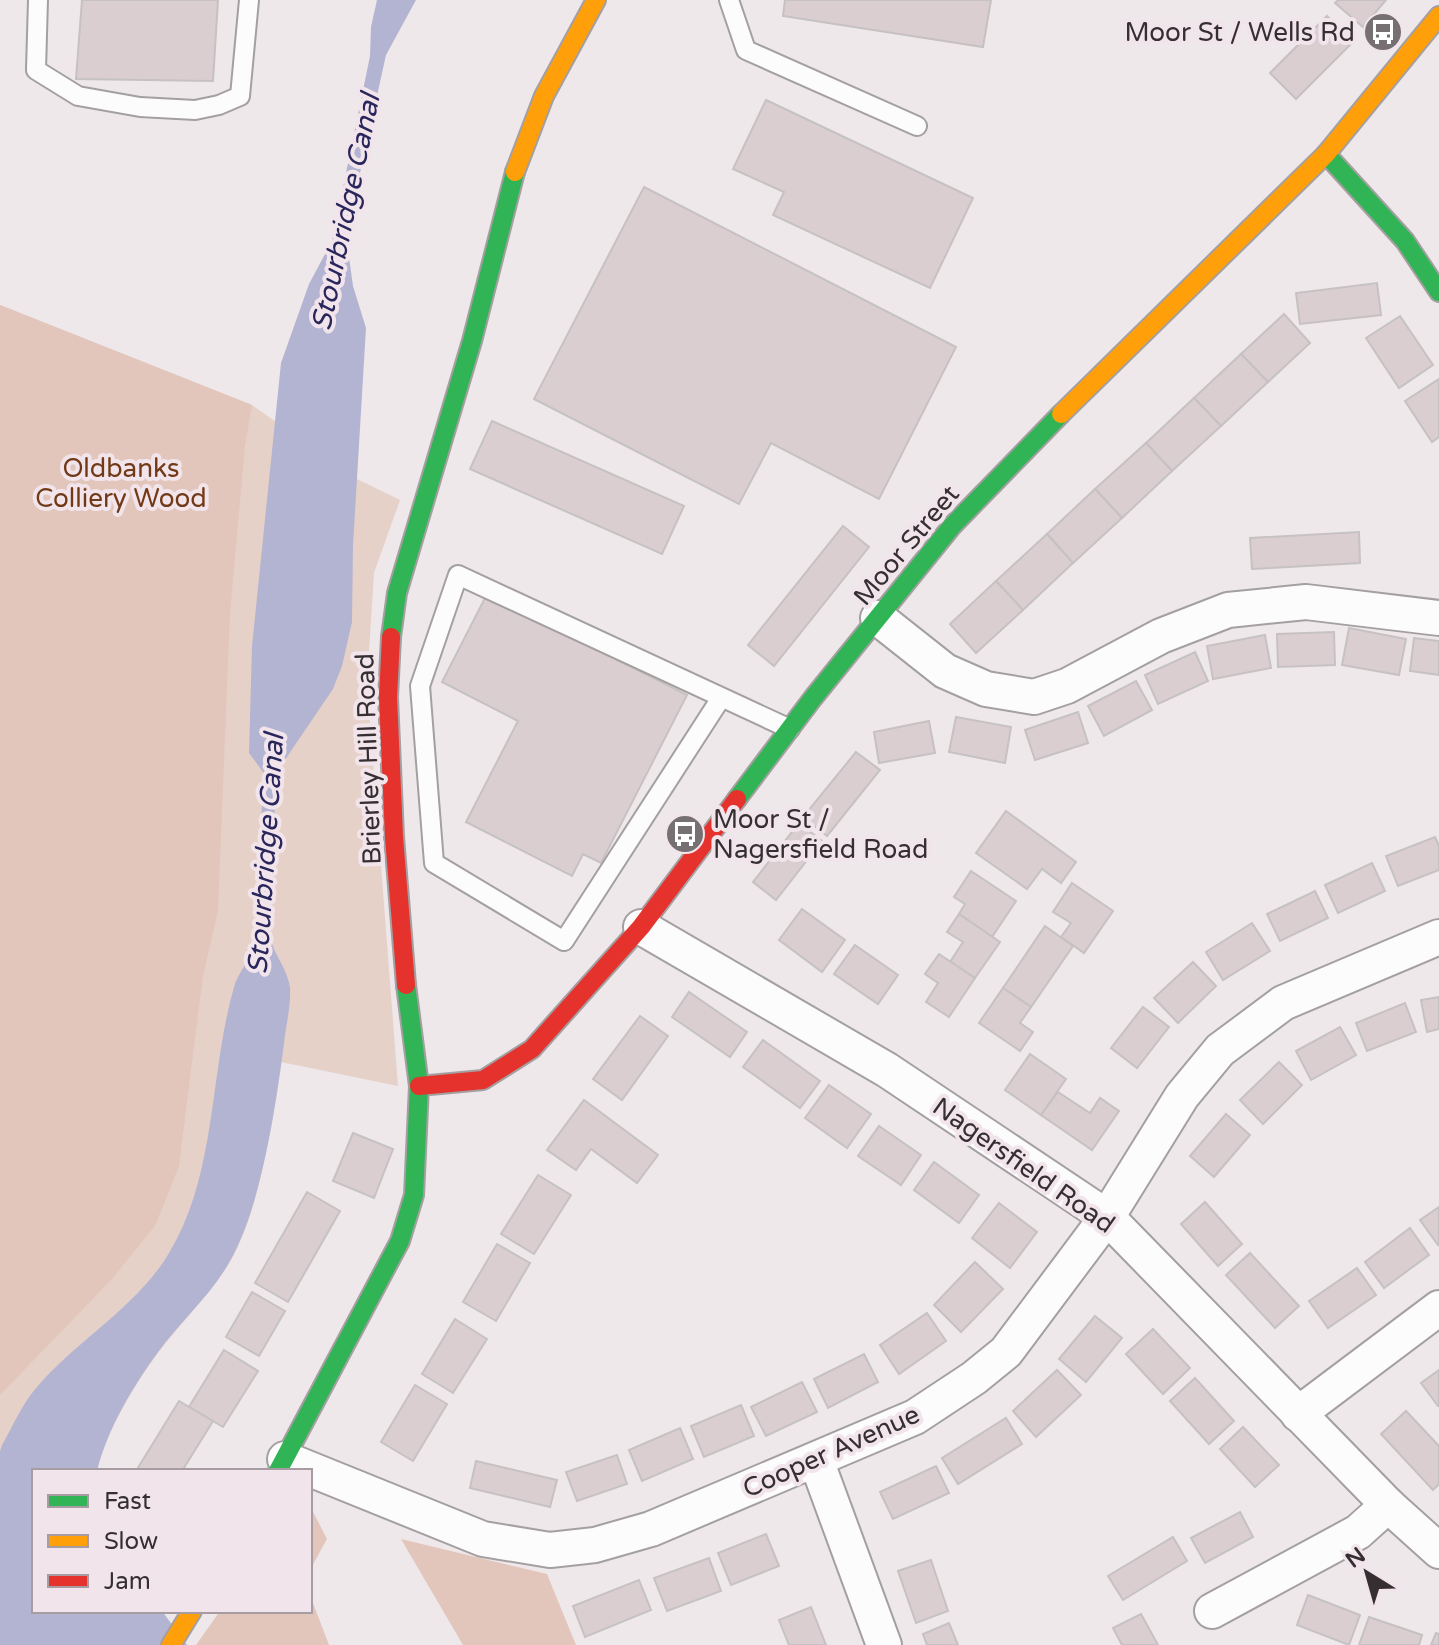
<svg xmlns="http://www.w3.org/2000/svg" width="1439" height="1645" viewBox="0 0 1439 1645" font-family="'Varela Round',sans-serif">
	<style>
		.green { fill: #e6d1c8 }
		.forest { fill: #e2c6bb }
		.water { fill: #b3b4d2 }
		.building { fill: #dbced0; stroke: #c6c1c2; stroke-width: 2 }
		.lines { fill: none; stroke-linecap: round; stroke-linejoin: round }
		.lane-casing { stroke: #a49fa1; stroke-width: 22 }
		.street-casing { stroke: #a49fa1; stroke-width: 38 }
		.fast-casing { stroke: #a49fa1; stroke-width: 22 }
		.slow-casing { stroke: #a49fa1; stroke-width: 22 }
		.jam-casing { stroke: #a49fa1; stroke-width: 22 }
		.lane { stroke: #fcfcfc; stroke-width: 18 }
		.street { stroke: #fcfcfc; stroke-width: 34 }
		.fast { stroke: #30b455; stroke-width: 18 }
		.slow { stroke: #ff9f0a; stroke-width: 18 }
		.jam { stroke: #e5322d; stroke-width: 18 }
		.labels { text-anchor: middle; stroke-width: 8; stroke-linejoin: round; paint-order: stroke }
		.poi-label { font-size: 26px; fill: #352f32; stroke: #f2e4eb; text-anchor: end }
		.park-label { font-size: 26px; fill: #713916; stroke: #f2e4eb }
		.street-label { font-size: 26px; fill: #352f32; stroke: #f2e4eb }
		.water-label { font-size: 28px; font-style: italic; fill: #28265b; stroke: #f2e4eb }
	</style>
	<rect width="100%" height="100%" fill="#eee8eb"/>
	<path class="green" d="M0,305L252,405L357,479L400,500L374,573L367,684L398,1086L281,1062C269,1127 263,1203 230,1262C210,1295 181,1322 158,1353C133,1387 107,1430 97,1471H34V1611H162L0,1645Z"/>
	<g class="forest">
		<path d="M0,305L252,405L245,446L230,613L218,911L203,976L179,1166L155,1226L111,1280L0,1395Z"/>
		<path d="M310,1506L327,1539L310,1570Z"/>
		<path d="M401,1539L547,1574L576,1645H463Z"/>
		<path d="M310,1595L329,1645H196L220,1611H310Z"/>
	</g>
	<path class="water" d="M377,0H416L386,55L349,223L347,243L353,286L366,328L353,545L352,622L342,666L333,689L276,773L270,938C275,956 288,970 290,988C291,1006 286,1025 284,1043C276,1106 261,1207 230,1261C211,1295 181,1321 158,1352C133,1386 107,1430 97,1471H34V1611H162L187,1645H0V1451L2,1445C13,1426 22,1404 37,1387C77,1340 137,1307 169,1253C217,1174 209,1074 234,987C238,972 252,958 257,939L263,772L249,753L252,646L281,363L309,284L332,241L370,56L371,27Z"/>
	<g class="building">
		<path d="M82,0H218L213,81L76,79Z"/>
		<path d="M785,0H991L983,47L783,16Z"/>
		<path d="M1338,0H1386L1363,27L1335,3Z"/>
		<path d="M1327,16L1353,42L1296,99L1270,73Z"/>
		<path d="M766,100L973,198L930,288L773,215L784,192L733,169Z"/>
		<path d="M644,187L956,347L879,499L771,443L739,504L534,399Z"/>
		<path d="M1377,283L1381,315L1300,324L1296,293Z"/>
		<path d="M1284,314L1310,343L1268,382L1241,354Z"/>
		<path d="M1400,316L1433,365L1399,388L1366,338Z"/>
		<path d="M1241,354L1268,382L1221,426L1194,398Z"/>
		<path d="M1439,379V437L1432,442L1405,401Z"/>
		<path d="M1194,398L1221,426L1172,471L1146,443Z"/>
		<path d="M492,421L684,506L662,554L470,469Z"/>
		<path d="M1146,443L1172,471L1122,518L1095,489Z"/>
		<path d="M1095,489L1122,518L1073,563L1047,534Z"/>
		<path d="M843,526L869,547L774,666L748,645Z"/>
		<path d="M1359,532L1360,563L1252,569L1250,538Z"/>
		<path d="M1047,534L1073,563L1023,610L996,581Z"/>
		<path d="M996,581L1023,610L976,653L950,624Z"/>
		<path d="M487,594L687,695L601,863L583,854L572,876L466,822L518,721L442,682Z"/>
		<path d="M1349,628L1406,639L1399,675L1342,665Z"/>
		<path d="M1334,632L1335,665L1278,667L1277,634Z"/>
		<path d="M1265,635L1271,668L1213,679L1207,646Z"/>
		<path d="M1414,638L1439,641V675L1410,671Z"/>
		<path d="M1195,652L1208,681L1158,704L1145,675Z"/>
		<path d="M1136,681L1152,710L1104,736L1088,706Z"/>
		<path d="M1078,712L1088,743L1035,760L1025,730Z"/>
		<path d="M956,717L1011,727L1005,763L949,752Z"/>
		<path d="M929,721L935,753L879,763L874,732Z"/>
		<path d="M856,752L880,770L827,836L803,817Z"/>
		<path d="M1006,811L1076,862L1061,883L1042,869L1027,889L976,853Z"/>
		<path d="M799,823L822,841L776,900L753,882Z"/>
		<path d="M1435,837L1439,846V870L1398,886L1386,856Z"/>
		<path d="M1372,863L1385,891L1338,913L1325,885Z"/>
		<path d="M971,871L1016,901L992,937L959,914L965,904L954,897Z"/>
		<path d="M1072,883L1113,911L1084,953L1061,937L1071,923L1053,912Z"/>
		<path d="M1315,891L1328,918L1280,941L1267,914Z"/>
		<path d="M802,909L845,940L822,972L779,940Z"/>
		<path d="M959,914L1000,942L975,978L950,962L963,942L947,932Z"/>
		<path d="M1252,923L1270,951L1223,980L1206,952Z"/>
		<path d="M1045,926L1073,946L1031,1007L1003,988Z"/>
		<path d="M855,945L898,975L878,1004L834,974Z"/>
		<path d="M939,954L975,978L949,1017L926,1002L938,983L925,974Z"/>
		<path d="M1193,962L1216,986L1178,1023L1154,998Z"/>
		<path d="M1003,988L1031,1007L1020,1023L1033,1032L1020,1051L979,1023Z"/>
		<path d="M689,992L747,1032L730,1057L672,1017Z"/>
		<path d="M1439,997V1029L1427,1032L1421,1000Z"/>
		<path d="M1405,1003L1416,1032L1367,1051L1356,1023Z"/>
		<path d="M1143,1007L1169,1027L1137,1068L1111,1048Z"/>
		<path d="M640,1016L668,1036L622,1100L593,1079Z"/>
		<path d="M1340,1027L1356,1055L1311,1080L1296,1051Z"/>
		<path d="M763,1040L820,1081L800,1108L743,1067Z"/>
		<path d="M1030,1054L1066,1079L1041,1115L1005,1090Z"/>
		<path d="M1279,1062L1302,1085L1263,1124L1240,1100Z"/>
		<path d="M829,1085L871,1114L847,1148L805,1118Z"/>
		<path d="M1058,1092L1090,1113L1100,1098L1119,1111L1092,1150L1041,1115Z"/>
		<path d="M584,1100L658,1155L637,1183L591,1149L576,1170L547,1150Z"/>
		<path d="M1226,1114L1250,1135L1214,1177L1190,1156Z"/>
		<path d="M879,1126L921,1155L901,1185L858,1156Z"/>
		<path d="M353,1133L393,1149L374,1198L333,1181Z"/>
		<path d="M934,1162L979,1195L959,1223L914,1190Z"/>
		<path d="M538,1175L571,1195L534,1254L501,1234Z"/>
		<path d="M307,1192L340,1211L288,1302L255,1283Z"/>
		<path d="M1205,1202L1242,1244L1218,1266L1181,1224Z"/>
		<path d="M999,1203L1037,1232L1010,1268L972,1238Z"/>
		<path d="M1439,1207V1245H1438L1420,1220Z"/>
		<path d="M1410,1228L1429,1255L1384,1288L1365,1262Z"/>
		<path d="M497,1244L530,1263L496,1321L463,1302Z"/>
		<path d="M1250,1253L1299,1306L1275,1328L1226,1275Z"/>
		<path d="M975,1262L1003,1289L961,1332L934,1305Z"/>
		<path d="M1357,1268L1376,1295L1328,1328L1309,1301Z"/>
		<path d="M252,1292L285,1311L259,1356L226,1337Z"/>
		<path d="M927,1313L946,1341L899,1374L880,1345Z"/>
		<path d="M1095,1316L1122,1338L1086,1382L1059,1359Z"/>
		<path d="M455,1319L487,1339L453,1393L422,1374Z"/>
		<path d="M1153,1329L1190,1368L1163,1394L1126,1354Z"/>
		<path d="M224,1350L258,1371L223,1427L189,1407Z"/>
		<path d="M864,1354L878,1382L828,1408L814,1379Z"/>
		<path d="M1057,1370L1081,1395L1036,1437L1013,1411Z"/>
		<path d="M1439,1370V1406H1438L1421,1383Z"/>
		<path d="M1195,1378L1234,1421L1209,1444L1170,1401Z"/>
		<path d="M802,1382L817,1412L766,1436L751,1407Z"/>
		<path d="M415,1385L447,1404L413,1461L381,1442Z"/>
		<path d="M179,1401L213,1421L182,1471H136Z"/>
		<path d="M741,1405L754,1436L704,1457L691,1426Z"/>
		<path d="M1406,1411L1439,1446V1484L1433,1490L1381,1434Z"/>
		<path d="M1006,1418L1022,1444L958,1484L942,1458Z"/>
		<path d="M1243,1427L1279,1465L1255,1487L1220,1449Z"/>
		<path d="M680,1428L693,1459L642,1481L629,1450Z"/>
		<path d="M617,1455L627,1484L577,1501L566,1472Z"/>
		<path d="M476,1461L557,1480L550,1507L470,1488Z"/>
		<path d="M936,1466L949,1493L893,1519L880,1492Z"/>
		<path d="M1240,1512L1253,1537L1205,1563L1191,1538Z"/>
		<path d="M766,1534L779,1566L731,1585L718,1553Z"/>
		<path d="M1173,1537L1187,1561L1123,1600L1108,1576Z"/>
		<path d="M709,1558L721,1591L667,1611L654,1578Z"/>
		<path d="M931,1560L948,1611L916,1623L898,1571Z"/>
		<path d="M639,1580L651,1610L585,1637L573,1606Z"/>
		<path d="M1308,1595L1360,1615L1349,1645L1297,1625Z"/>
		<path d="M811,1607L826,1645H789L779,1620Z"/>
		<path d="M1141,1614L1158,1645H1122L1113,1628Z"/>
		<path d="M1369,1617L1422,1635L1419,1645H1359Z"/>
		<path d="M949,1623L958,1645H927L923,1634Z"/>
		<path d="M1436,1633L1439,1634V1645H1431Z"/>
	</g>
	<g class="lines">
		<g class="lane-casing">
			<g id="lane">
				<path d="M38,0L36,70L78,96L140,107L195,110L219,105L240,96L249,0"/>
				<path d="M729,0L746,50L917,126"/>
				<path d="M721,698L564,941L434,863L420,686L458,575L790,729"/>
			</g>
		</g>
		<g class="street-casing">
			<g id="street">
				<path d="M878,618L945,671L986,689L1034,697L1067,686L1161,636L1228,610L1306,602L1439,618"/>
				<path d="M641,927L887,1070L1107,1217L1388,1505L1439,1551"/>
				<path d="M1298,1414L1439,1308"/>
				<path d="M285,1459L483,1539L550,1550L595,1545L651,1529L915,1417L974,1378L1006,1352L1107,1217L1182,1096L1220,1050L1283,1003L1439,937"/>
				<path d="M816,1460L884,1645"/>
				<path d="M1212,1611L1358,1532L1388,1505"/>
			</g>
		</g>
		<g class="fast-casing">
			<g id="fast">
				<path d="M1326,154L1405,241L1439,292"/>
				<path d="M391,637L397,593L472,341L515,172"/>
				<path d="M737,799L813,698L952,526L1061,414"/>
				<path d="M278,1471L400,1241L414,1195L419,1086L406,985"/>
			</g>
		</g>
		<g class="slow-casing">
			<g id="slow">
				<path d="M515,172L544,96L596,0"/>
				<path d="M1061,414L1326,154L1439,16"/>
				<path d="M171,1645L192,1611"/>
			</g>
		</g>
		<g class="jam-casing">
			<g id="jam">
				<path d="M391,637L388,697L394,837L406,985"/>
				<path d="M419,1086L483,1080L532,1049L641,927L737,799"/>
			</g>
		</g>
		<use href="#lane" class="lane"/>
		<use href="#street" class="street"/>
		<use href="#fast" class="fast"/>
		<use href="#slow" class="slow"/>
		<use href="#jam" class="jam"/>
	</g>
	<defs>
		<g id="bus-disc" transform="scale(2)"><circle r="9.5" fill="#767073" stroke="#f2e4eb"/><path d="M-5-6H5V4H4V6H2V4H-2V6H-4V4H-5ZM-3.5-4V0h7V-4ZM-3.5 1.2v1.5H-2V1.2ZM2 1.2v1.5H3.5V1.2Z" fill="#fff"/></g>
	</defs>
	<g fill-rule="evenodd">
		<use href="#bus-disc" x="1383" y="32"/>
		<use href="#bus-disc" x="685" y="834"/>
	</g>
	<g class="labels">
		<g class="poi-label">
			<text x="1355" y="41">Moor St / Wells Rd</text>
			<text x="713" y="828" text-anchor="start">Moor St /<tspan x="713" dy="30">Nagersfield Road</tspan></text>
		</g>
		<g class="park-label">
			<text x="121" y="477">Oldbanks<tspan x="121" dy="30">Colliery Wood</tspan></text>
		</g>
		<g class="street-label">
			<text transform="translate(906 545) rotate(-50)" y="9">Moor Street</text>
			<text transform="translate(368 759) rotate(-92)" y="9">Brierley Hill Road</text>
			<text transform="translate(1024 1165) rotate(35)" y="9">Nagersfield Road</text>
			<text transform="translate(831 1451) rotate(-24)" y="9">Cooper Avenue</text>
		</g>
		<g class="water-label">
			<text transform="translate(345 212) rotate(-78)" y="10">Stourbridge Canal</text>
			<text transform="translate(265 854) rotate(-86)" y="10">Stourbridge Canal</text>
		</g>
	</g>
	<rect x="32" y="1469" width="280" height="144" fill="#f2e4eb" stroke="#a69ca1" stroke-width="2"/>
	<rect x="48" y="1495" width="40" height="12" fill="#30b455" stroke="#a69ca1" stroke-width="2"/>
	<text x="104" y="1509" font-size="24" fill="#352f32">Fast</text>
	<rect x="48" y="1535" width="40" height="12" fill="#ff9f0a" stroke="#a69ca1" stroke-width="2"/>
	<text x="104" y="1549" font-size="24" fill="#352f32">Slow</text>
	<rect x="48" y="1575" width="40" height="12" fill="#e5322d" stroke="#a69ca1" stroke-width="2"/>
	<text x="104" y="1589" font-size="24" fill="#352f32">Jam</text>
	<g transform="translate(1367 1573) rotate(323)" stroke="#f2e4eb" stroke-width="6" paint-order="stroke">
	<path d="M0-6L14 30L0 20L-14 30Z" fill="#352f32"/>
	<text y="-12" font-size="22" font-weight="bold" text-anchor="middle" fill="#352f32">N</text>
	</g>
</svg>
